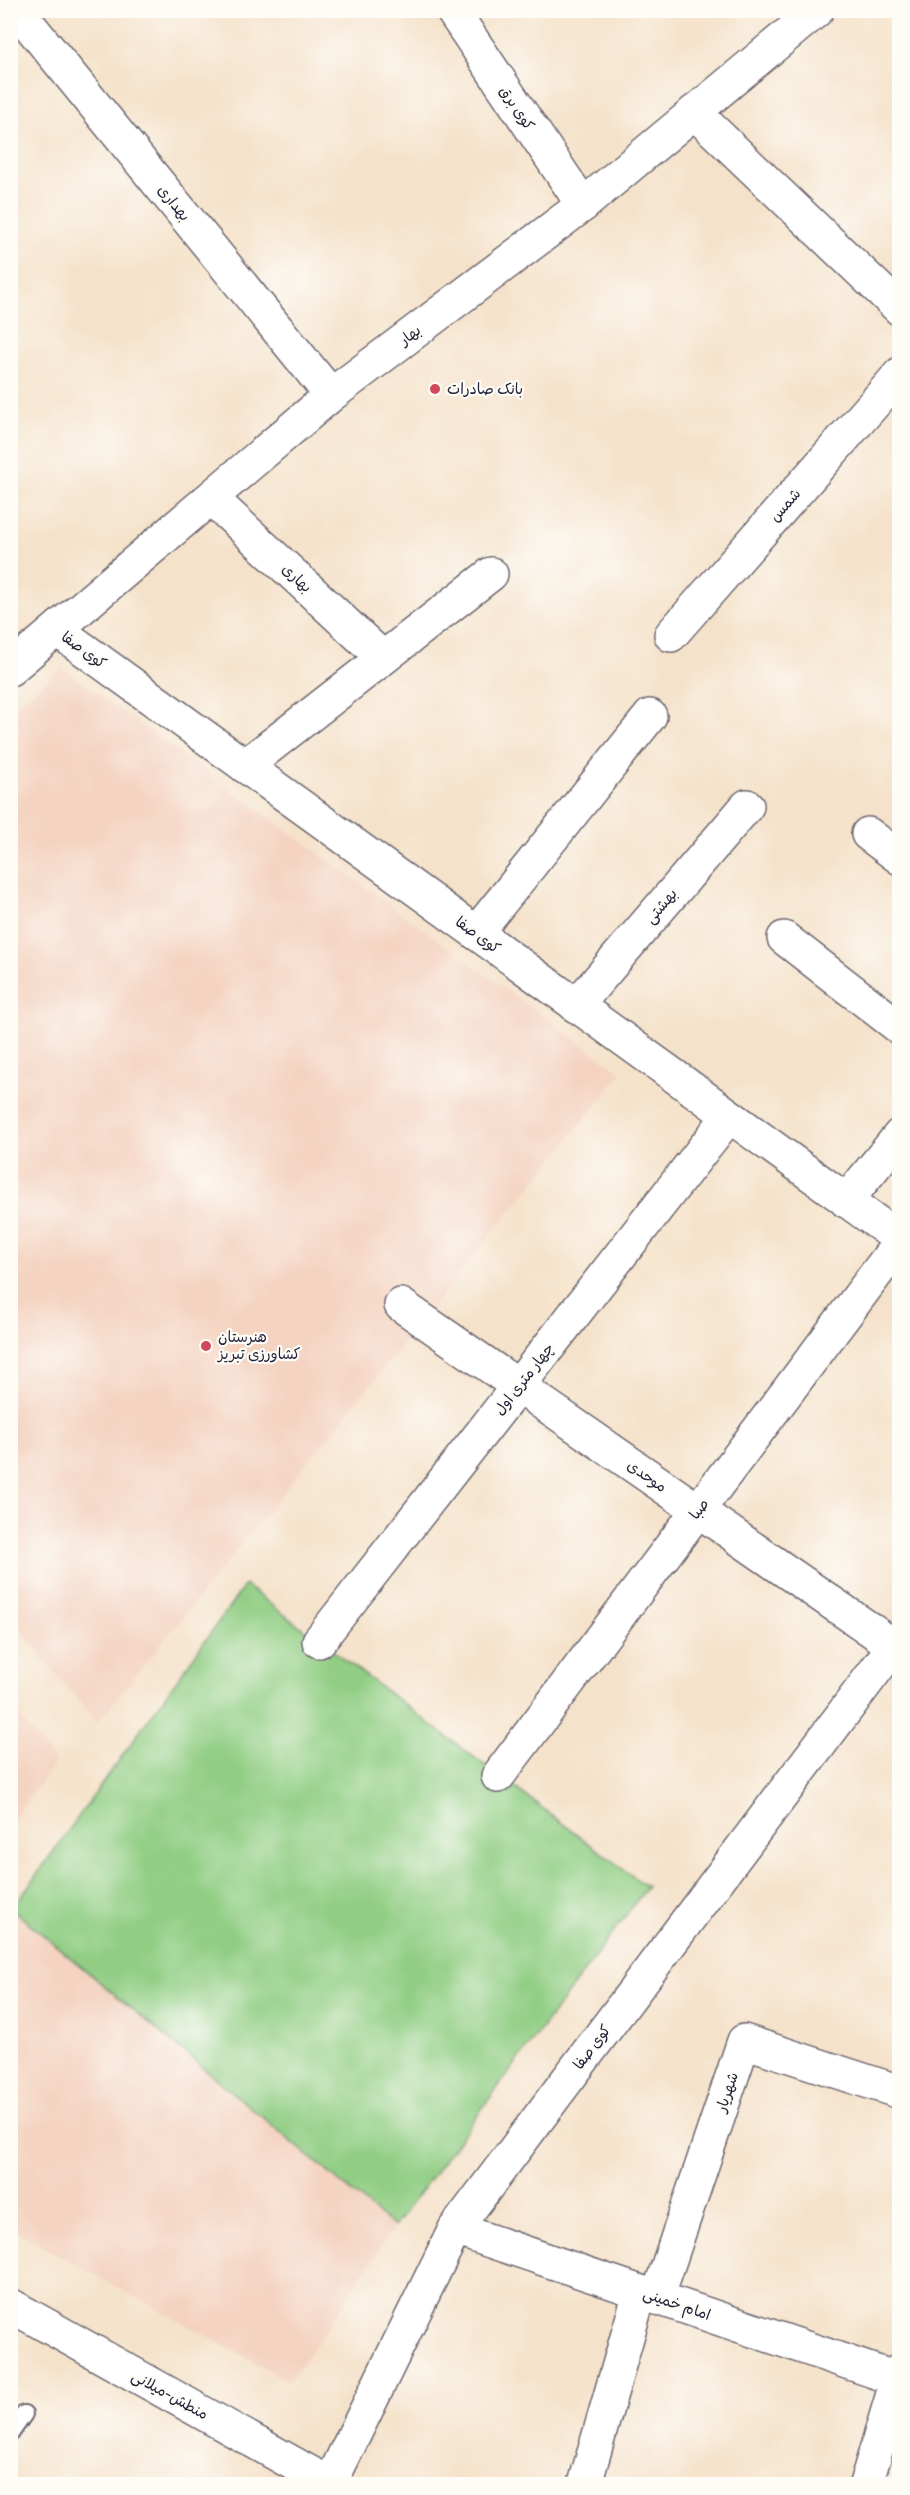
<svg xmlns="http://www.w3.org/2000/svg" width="910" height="2495" viewBox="0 0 910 2495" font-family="Pangolin,'Playpen Sans Arabic',sans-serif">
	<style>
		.built { fill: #f4d3c1 }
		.green { fill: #91ce84; stroke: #5a7860; stroke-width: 1.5 }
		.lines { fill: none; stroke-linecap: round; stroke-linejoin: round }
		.lane-casing { stroke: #6c656d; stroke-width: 20 }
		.street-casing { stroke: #6c656d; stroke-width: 36 }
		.primary-casing { stroke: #6c656d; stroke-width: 36 }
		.lane { stroke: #fff; stroke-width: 16 }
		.street { stroke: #fff; stroke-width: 33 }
		.primary { stroke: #fff; stroke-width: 33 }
		.poi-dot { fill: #d1495b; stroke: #fdfcf7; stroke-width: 2 }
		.labels { text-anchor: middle; stroke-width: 4.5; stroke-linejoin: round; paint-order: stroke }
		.street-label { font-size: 15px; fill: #22223b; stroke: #fdfcf7 }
		.poi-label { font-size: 15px; fill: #22223b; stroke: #fdfcf7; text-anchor: start }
	</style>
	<rect width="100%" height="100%" fill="#fdfcf7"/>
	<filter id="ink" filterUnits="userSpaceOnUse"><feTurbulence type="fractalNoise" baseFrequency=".0167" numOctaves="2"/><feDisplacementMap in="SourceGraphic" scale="12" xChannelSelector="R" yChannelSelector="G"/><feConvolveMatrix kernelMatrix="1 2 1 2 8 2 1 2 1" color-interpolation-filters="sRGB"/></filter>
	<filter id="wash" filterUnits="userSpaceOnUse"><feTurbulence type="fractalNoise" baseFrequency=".008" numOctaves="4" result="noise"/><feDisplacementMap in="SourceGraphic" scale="24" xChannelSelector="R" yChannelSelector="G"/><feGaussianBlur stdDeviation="1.35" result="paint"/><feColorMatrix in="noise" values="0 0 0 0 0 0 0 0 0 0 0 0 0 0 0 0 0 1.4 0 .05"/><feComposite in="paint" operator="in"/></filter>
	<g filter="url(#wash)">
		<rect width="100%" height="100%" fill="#f5e2ca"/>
		<g class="built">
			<path d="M62,668L622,1073L97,1723L11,1619L10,711Z"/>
			<path d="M11,1706L56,1762L11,1822H10Z"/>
			<path d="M12,1909L394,2227L324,2333L289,2381L11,2229Z"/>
		</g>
		<path class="green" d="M245,1585L647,1887L394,2227L12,1909Z"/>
	</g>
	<g filter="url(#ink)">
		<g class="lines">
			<g class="lane-casing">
				<path id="lane" d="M10,2434L24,2414"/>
			</g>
			<g class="street-casing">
				<g id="street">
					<path d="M17,10L331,395"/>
					<path d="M452,10L583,205"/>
					<path d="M694,112L900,309"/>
					<path d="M211,498L383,658"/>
					<path d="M57,630L900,1239"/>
					<path d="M671,635L900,374"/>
					<path d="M245,766L491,574"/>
					<path d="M868,834L900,858"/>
					<path d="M476,933L650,716"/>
					<path d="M784,938L900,1028"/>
					<path d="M576,1006L747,806"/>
					<path d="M846,1201L900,1135"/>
					<path d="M401,1305L900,1650"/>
					<path d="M319,1641L729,1116"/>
					<path d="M498,1776L900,1242"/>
					<path d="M455,2229L900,2380"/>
					<path d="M657,2298L744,2041L900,2092"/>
					<path d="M10,2305L330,2484"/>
					<path d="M330,2484L455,2229L900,1638"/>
					<path d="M585,2484L640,2292"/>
					<path d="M866,2484L900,2370"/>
				</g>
			</g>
			<g class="primary-casing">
				<path id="primary" d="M10,669L331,395L583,205L817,10"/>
			</g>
			<use href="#lane" class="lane"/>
			<use href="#street" class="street"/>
			<use href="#primary" class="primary"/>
		</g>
	</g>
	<g class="poi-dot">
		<circle cx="435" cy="389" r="6"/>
		<circle cx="206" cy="1346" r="6"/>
	</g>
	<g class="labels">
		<g class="street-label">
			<text transform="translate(517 108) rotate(56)" y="5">کوی برق</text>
			<text transform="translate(174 203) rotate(51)" y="5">بهداری</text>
			<text transform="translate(410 335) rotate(-37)" y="5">بهار</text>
			<text transform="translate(785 505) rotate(-49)" y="5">شمس</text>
			<text transform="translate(297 578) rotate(43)" y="5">بهاری</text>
			<text transform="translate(84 650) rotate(36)" y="5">کوی صفا</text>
			<text transform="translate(661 906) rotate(-50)" y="5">بهشتی</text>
			<text transform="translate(478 935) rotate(36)" y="5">کوی صفا</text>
			<text transform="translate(524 1379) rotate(-52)" y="5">چهار متری اول</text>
			<text transform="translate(647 1476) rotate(35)" y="5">موحدی</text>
			<text transform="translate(699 1509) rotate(-53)" y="5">صبا</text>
			<text transform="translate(592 2047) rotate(-53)" y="5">کوی صفا</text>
			<text transform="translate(727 2092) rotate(-71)" y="5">شهریار</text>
			<text transform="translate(677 2304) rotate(19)" y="5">امام خمینی</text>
			<text transform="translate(170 2395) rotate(29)" y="5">منطش-میلانی</text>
		</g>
		<g class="poi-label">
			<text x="447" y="394">بانک صادرات</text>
			<text x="218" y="1342">هنرستان<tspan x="218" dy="17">کشاورزی تبریز</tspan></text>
		</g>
	</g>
	<rect width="910" height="2495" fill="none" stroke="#fdfcf7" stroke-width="36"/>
</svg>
